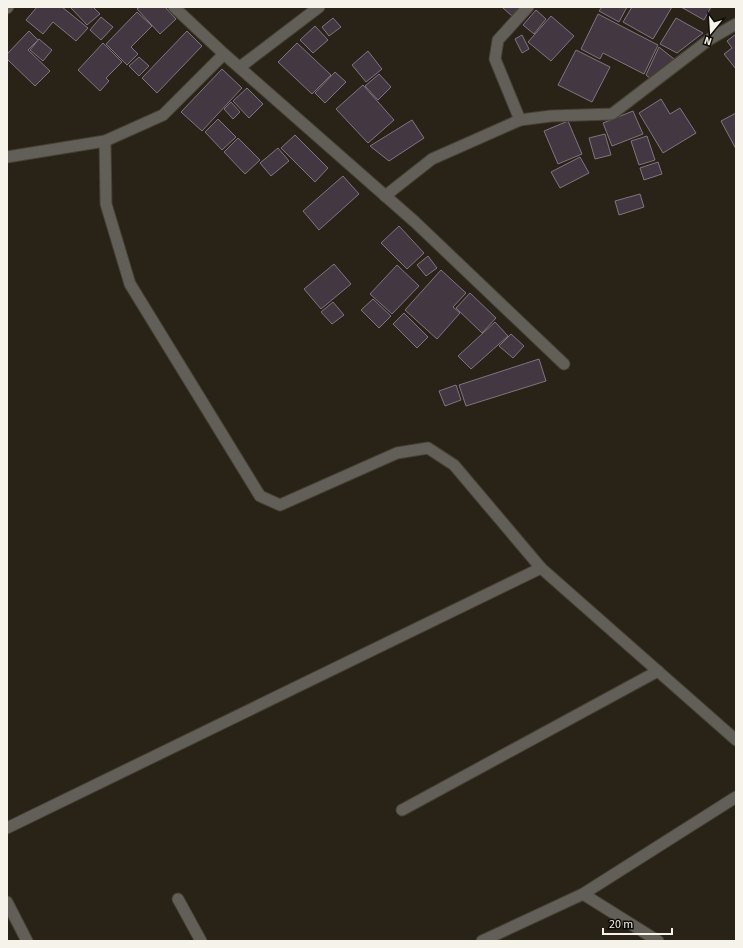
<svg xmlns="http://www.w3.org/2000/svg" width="743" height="948" viewBox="0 0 743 948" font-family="'Source Sans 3',sans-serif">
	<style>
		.building { fill: #433741; stroke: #81747f }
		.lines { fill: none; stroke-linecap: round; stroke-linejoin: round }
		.service-casing { stroke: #454034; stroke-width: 13 }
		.minor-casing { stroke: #454034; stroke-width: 13 }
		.service { stroke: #625e58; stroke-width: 11 }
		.minor { stroke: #625e58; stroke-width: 11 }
	</style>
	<rect width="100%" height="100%" fill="#282316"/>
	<g class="building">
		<path d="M37,7H62L88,28L76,41L53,22L43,34L26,20Z"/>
		<path d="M72,7H93L100,14L87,25L71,8Z"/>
		<path d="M140,7H165L176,19L160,34L137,9Z"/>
		<path d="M504,7H520L512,16L503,8Z"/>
		<path d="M602,7H627L619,22L599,11Z"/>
		<path d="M632,7H672L653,39L623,22Z"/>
		<path d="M681,7H711L704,20Z"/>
		<path d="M536,10L546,19L534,34L523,25Z"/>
		<path d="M137,12L152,26L131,47L138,54L127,65L106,44Z"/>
		<path d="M598,14L658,45L644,74L603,53L600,59L581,49Z"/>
		<path d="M551,16L574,36L551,61L528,42Z"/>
		<path d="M101,17L113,27L101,40L90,30Z"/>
		<path d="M333,18L341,27L329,36L322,27Z"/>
		<path d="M676,18L703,33L677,53L660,44Z"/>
		<path d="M315,26L328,40L313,53L300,40Z"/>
		<path d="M29,31L38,40L28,50L50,71L35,86L7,59V54Z"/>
		<path d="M187,31L202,46L157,93L142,78Z"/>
		<path d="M736,34V69L724,54L732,48L727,41Z"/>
		<path d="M522,35L529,49L522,53L515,39Z"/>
		<path d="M39,39L52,50L43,61L30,50Z"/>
		<path d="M103,43L122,62L106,78L109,81L100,91L78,70Z"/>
		<path d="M297,43L331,75L312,94L278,62Z"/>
		<path d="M659,47L674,59L651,79L646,75Z"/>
		<path d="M576,50L610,67L592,102L558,85Z"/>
		<path d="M368,51L382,69L366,82L352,65Z"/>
		<path d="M139,57L149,66L139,76L129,66Z"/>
		<path d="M222,69L242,88L202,131L181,112Z"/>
		<path d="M335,72L346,82L325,103L315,93Z"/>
		<path d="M379,74L391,87L378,100L365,86Z"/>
		<path d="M363,85L394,120L368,143L336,109Z"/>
		<path d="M247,88L263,104L249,118L233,101Z"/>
		<path d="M661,99L670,114L680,108L696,133L663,153L639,113Z"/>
		<path d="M231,102L240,112L233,119L224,109Z"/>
		<path d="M633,111L643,134L612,146L603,123Z"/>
		<path d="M736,113V149L721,121Z"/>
		<path d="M218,119L236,137L222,150L205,132Z"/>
		<path d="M412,120L424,138L389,161L370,146Z"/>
		<path d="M568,121L582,154L558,164L544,131Z"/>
		<path d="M605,134L611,155L595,159L589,138Z"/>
		<path d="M295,135L328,168L315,182L281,148Z"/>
		<path d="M647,136L655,160L639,165L631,141Z"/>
		<path d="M238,138L260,160L245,174L224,152Z"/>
		<path d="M278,148L289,161L271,176L260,163Z"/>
		<path d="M580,157L589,173L560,188L551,172Z"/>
		<path d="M658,162L662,174L644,180L640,168Z"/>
		<path d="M343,176L359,194L319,230L303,211Z"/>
		<path d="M640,194L644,207L619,215L615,201Z"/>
		<path d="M399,226L424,253L407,269L381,243Z"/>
		<path d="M428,256L437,268L426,276L417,265Z"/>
		<path d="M334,264L351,284L321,309L304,289Z"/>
		<path d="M397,265L419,286L392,314L370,294Z"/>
		<path d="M441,270L466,293L453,307L460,313L437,339L405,310Z"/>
		<path d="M470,293L496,318L482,333L456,308Z"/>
		<path d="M373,299L391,316L379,328L361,310Z"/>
		<path d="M333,302L344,315L332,324L321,312Z"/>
		<path d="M404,313L428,337L417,348L393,324Z"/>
		<path d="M495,322L508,336L471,369L458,356Z"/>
		<path d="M511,334L524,346L513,358L499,346Z"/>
		<path d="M539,359L546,381L466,406L459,385Z"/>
		<path d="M456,385L461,400L445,406L439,391Z"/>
	</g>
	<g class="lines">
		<g class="service-casing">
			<path id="service" d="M583,894L658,941"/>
		</g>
		<g class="minor-casing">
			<g id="minor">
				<path d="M174,7L224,54L415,222L564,364"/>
				<path d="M7,8L8,7"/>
				<path d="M240,67L319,7"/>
				<path d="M520,120L495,59L498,40L528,7"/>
				<path d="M105,141L106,204L130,284L260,496L280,505L397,453L428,448L454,465L541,568L736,740"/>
				<path d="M7,157L105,141L163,115L224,54"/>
				<path d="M385,196L432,159L520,120L551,116L612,114L710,39L736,24"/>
				<path d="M402,810L658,671"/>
				<path d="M7,828L541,568"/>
				<path d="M178,899L201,941"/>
				<path d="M7,902L27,941"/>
				<path d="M482,941L583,894L736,797"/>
			</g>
		</g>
		<use href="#service" class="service"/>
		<use href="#minor" class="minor"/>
	</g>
	<rect width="743" height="948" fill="none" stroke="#f6f3eb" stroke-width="16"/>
	<g transform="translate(711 32) rotate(198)" stroke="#0f0c07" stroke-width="3" paint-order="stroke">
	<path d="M0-3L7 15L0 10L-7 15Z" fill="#f6f3eb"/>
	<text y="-6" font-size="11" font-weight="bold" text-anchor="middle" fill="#f6f3eb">N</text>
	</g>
	<path d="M603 928v6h69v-6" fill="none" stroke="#f6f3eb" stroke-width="2"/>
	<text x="609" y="928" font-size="12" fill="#f6f3eb" stroke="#0f0c07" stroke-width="3" paint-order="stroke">20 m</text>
</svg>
